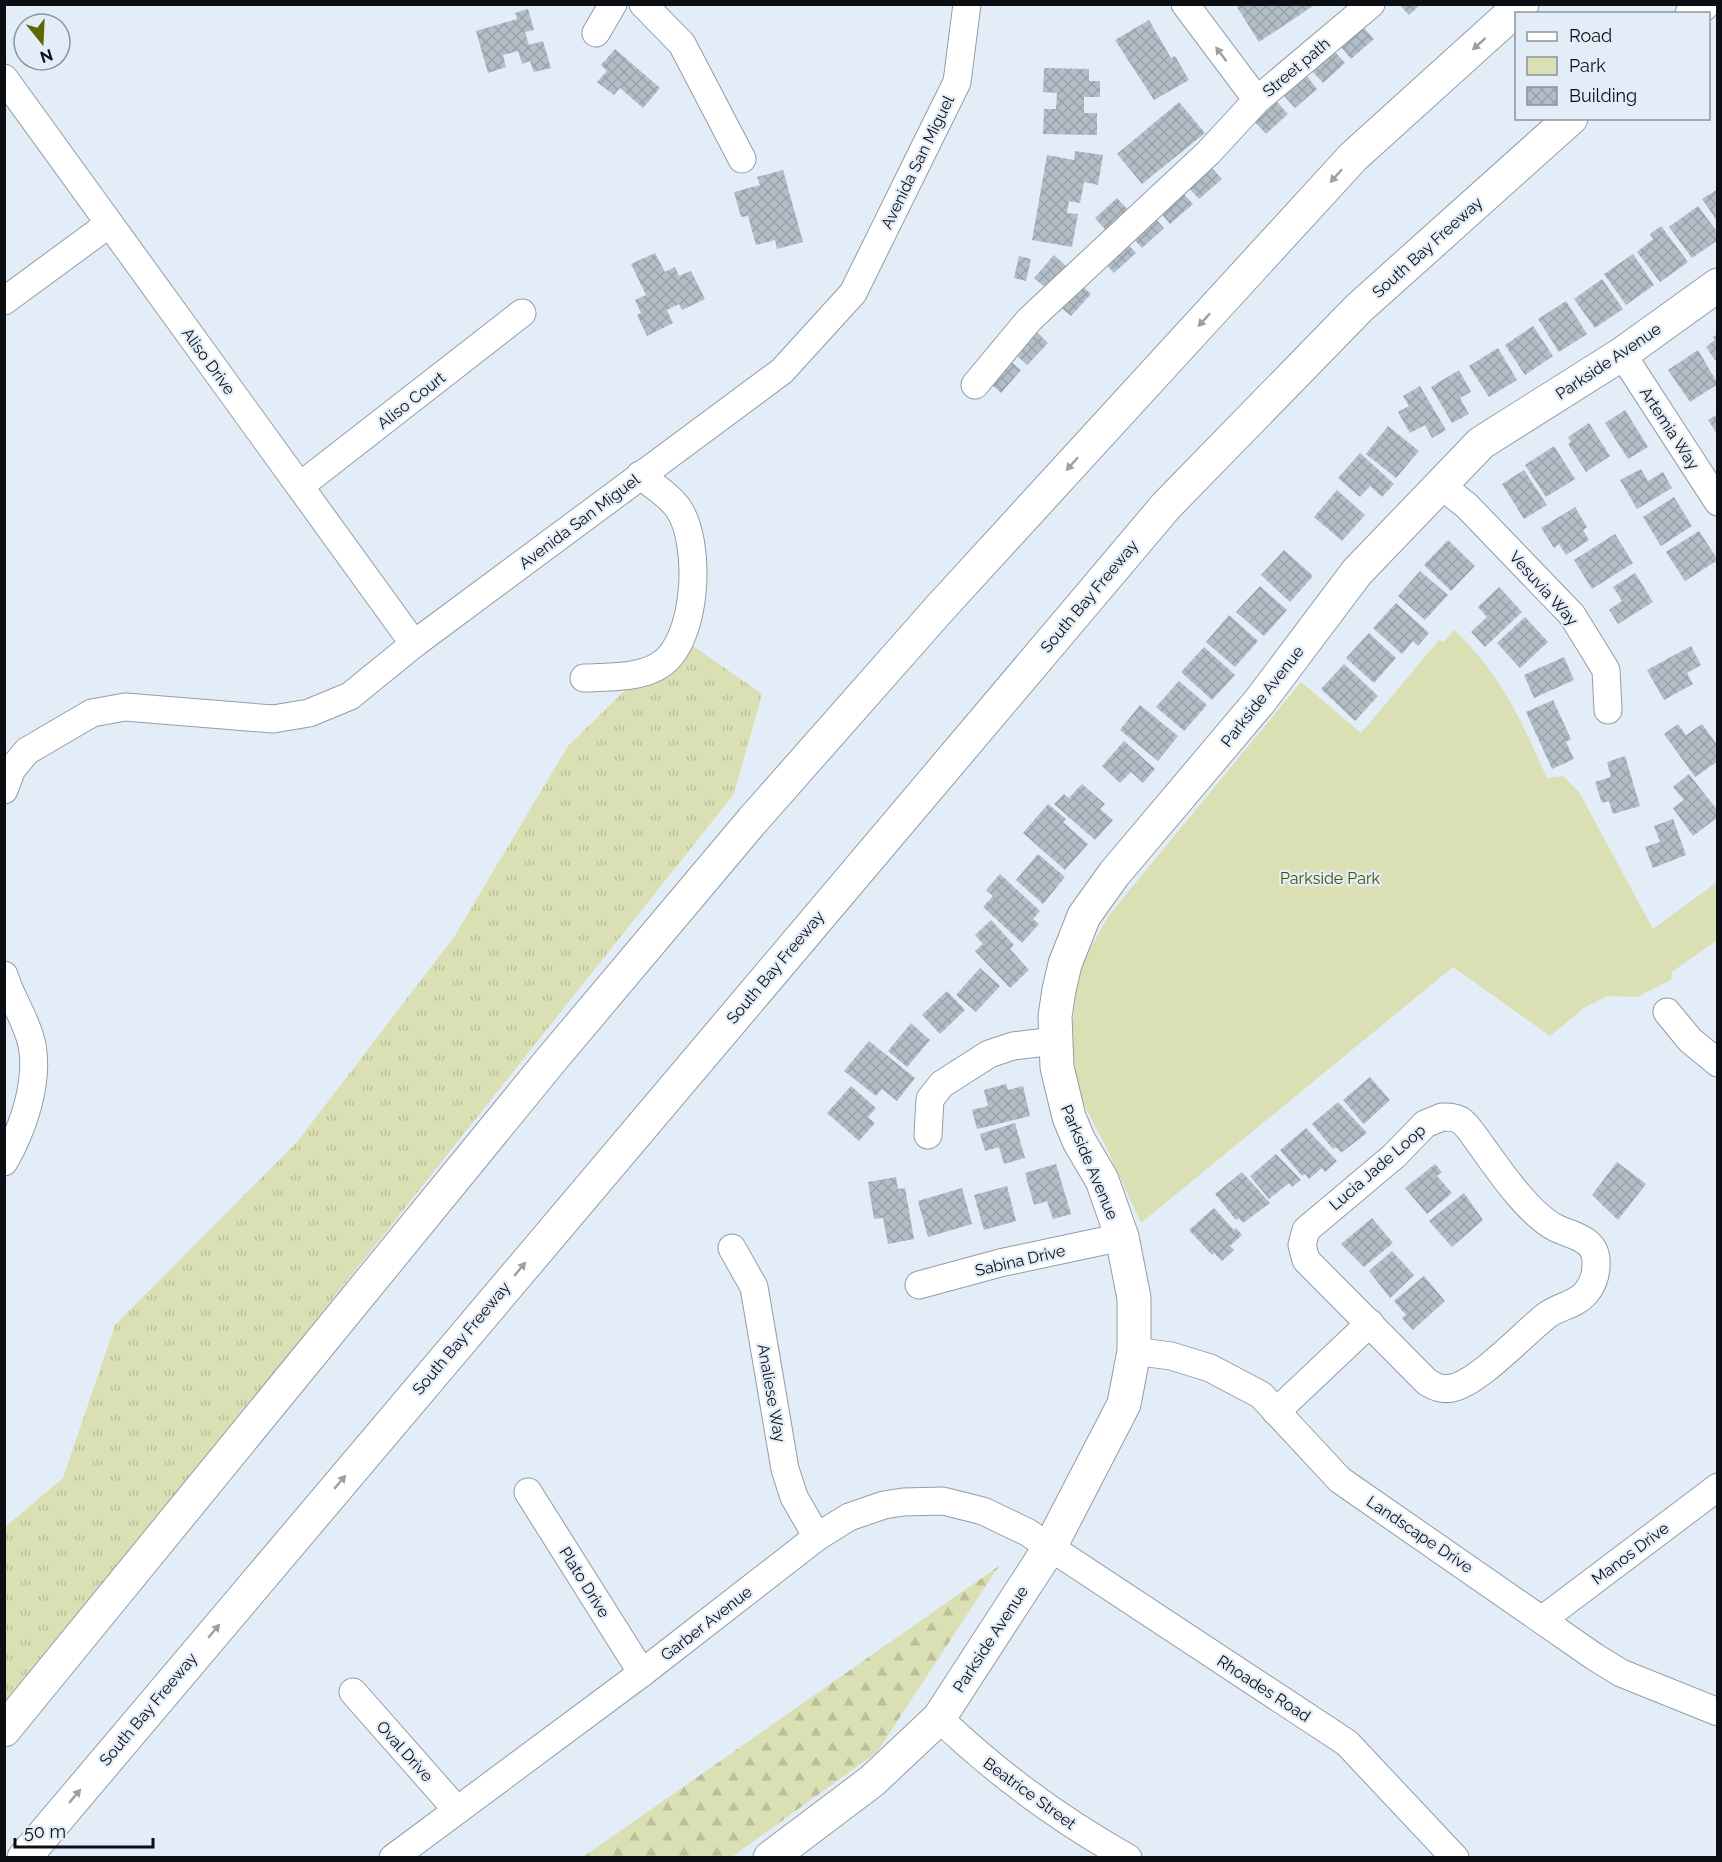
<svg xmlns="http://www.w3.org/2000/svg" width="1722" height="1862" viewBox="0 0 1722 1862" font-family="Raleway,sans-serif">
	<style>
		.grass { fill: url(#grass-tufts) }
		.forest { fill: url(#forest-firs) }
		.park { fill: #dbe0b4 }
		.building { fill: url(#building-cross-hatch) }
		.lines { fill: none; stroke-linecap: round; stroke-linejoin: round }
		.minor-casing { stroke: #939da6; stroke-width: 29 }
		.major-casing { stroke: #939da6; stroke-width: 35 }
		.highway-casing { stroke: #939da6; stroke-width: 35 }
		.minor { stroke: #fff; stroke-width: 27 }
		.major { stroke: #fff; stroke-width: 33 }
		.highway { stroke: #fff; stroke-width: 33 }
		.oneway { fill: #9d9fa0 }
		.labels { text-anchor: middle; stroke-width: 4.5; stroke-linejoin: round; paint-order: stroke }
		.street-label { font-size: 16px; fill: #0b0e12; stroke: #e2edf7 }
		.park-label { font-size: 16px; fill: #4a4f01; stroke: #e2edf7 }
	</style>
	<defs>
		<pattern id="grass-tufts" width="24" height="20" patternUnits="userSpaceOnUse" patternTransform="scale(1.5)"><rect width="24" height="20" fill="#dbe0b4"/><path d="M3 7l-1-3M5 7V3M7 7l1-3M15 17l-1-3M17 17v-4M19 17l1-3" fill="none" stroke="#bbbf9a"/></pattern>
		<pattern id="forest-firs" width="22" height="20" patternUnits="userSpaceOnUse" patternTransform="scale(1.5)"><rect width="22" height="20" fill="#dbe0b4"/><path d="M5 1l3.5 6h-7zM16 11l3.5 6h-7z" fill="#bbbf9a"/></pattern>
		<pattern id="building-cross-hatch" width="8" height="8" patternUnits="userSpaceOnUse" patternTransform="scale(1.5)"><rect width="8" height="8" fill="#b2bdc6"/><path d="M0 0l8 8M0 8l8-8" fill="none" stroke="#98a1a9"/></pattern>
	</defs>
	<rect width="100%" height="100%" fill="#e2edf7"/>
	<path class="grass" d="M680,637L762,694L734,794L5,1711V1527L63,1478L115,1325L297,1142L454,937L568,746Z"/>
	<path class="forest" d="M999,1566L877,1752L732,1857H583Z"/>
	<path class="park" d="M1454,630C1501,674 1521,720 1547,778L1563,776L1579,792L1653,929L1717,882V940L1672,972L1671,980L1637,997L1607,996L1584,1008L1550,1036L1453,967L1141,1223L1108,1151L1067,1072L1079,967L1110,914L1301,682L1361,733L1439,640L1444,642Z"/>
	<g class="building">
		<path d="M1241,4H1316L1259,42L1237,7Z"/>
		<path d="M1399,4H1421L1409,15Z"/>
		<path d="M528,9L534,30L525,32L529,45L543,41L551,68L534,72L530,61L522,64L518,51L503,55L506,67L488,73L476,31L517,19L515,13Z"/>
		<path d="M1149,20L1171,58L1175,56L1189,80L1154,100L1115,40Z"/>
		<path d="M1363,27L1374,39L1351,59L1341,47Z"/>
		<path d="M615,49L660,88L643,108L620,88L614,95L597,82L607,71L601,65Z"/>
		<path d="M1334,51L1345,63L1323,83L1312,71Z"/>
		<path d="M1044,68L1089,69V81H1100V97H1084V113H1097V135L1043,134L1044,109H1056L1057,93L1043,92Z"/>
		<path d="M1307,76L1317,89L1295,108L1284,96Z"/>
		<path d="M1179,102L1205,133L1142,184L1117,154Z"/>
		<path d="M1277,102L1288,114L1266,134L1255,122Z"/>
		<path d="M1075,151L1103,155L1098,185L1084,182L1080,203L1069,201L1067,213L1078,214L1072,247L1032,240L1047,155L1074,160Z"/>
		<path d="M1211,167L1222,179L1199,199L1188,187Z"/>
		<path d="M783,170L803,242L777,249L775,240L756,245L748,216L741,217L734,192L760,185L757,177Z"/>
		<path d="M1718,189V222L1702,199Z"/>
		<path d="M1182,192L1193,204L1170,224L1160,212Z"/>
		<path d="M1117,198L1128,210L1106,230L1095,218Z"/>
		<path d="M1698,206L1718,233V240L1692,258L1669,227Z"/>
		<path d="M1153,216L1164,228L1142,248L1131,236Z"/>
		<path d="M1661,226L1688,262L1660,282L1637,252L1653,239L1650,234Z"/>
		<path d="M1125,241L1136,253L1114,273L1103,261Z"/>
		<path d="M655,253L665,272L675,267L679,276L691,271L705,299L682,310L679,304L667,310L673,323L647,336L637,315L641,313L635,300L646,295L631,264Z"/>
		<path d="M1633,254L1654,285L1626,305L1604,274Z"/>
		<path d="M1054,255L1066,266L1046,288L1034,278Z"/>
		<path d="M1019,256L1031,259L1026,281L1014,278Z"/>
		<path d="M1602,279L1623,309L1595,328L1574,299Z"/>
		<path d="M1079,283L1091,294L1071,316L1059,306Z"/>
		<path d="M1566,301L1587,334L1559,352L1538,319Z"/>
		<path d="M1533,326L1553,356L1525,375L1505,345Z"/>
		<path d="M1037,332L1048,343L1027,365L1015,354Z"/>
		<path d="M1718,334V364L1706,347L1715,340L1713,337Z"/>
		<path d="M1498,348L1517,380L1489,397L1469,366Z"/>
		<path d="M1698,350L1718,384L1690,402L1668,370Z"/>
		<path d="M1009,360L1021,370L1001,393L989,382Z"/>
		<path d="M1459,370L1471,392L1460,398L1469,414L1452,423L1431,387Z"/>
		<path d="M1420,386L1446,430L1432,438L1425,425L1410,433L1398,412L1409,406L1403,396Z"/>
		<path d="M1625,410L1648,447L1628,459L1605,423Z"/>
		<path d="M1718,414V435L1708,420Z"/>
		<path d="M1589,423L1610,456L1586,472L1568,444L1571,442L1568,437Z"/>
		<path d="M1388,426L1419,451L1396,478L1366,454Z"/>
		<path d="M1554,446L1575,479L1546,497L1525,465Z"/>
		<path d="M1360,453L1394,484L1382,497L1370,486L1360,497L1338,478Z"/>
		<path d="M1641,469L1648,481L1663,472L1672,488L1637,509L1620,480Z"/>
		<path d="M1524,470L1547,505L1524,519L1502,484Z"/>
		<path d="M1337,490L1365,515L1342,541L1314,517Z"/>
		<path d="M1674,497L1692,526L1661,546L1643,517Z"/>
		<path d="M1575,507L1587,527L1583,530L1589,540L1566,555L1559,544L1554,548L1541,528Z"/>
		<path d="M1699,531L1718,560L1685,581L1666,552Z"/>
		<path d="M1615,534L1633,563L1592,589L1574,560Z"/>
		<path d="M1448,540L1475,566L1451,591L1424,565Z"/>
		<path d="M1284,550L1313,576L1290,602L1261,575Z"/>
		<path d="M1420,571L1448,595L1425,620L1398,596Z"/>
		<path d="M1635,573L1653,602L1618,624L1609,610L1622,601L1613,587Z"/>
		<path d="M1260,586L1287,610L1264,636L1236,612Z"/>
		<path d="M1499,587L1522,612L1485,647L1471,632L1487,617L1478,607Z"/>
		<path d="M1396,603L1429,633L1418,646L1413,641L1402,654L1373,628Z"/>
		<path d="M1229,615L1258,641L1235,667L1206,642Z"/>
		<path d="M1525,617L1548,642L1520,668L1497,643Z"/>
		<path d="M1369,633L1396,658L1374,683L1346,658Z"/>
		<path d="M1691,646L1701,665L1687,673L1693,684L1664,700L1647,670Z"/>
		<path d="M1204,647L1235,675L1212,700L1181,672Z"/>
		<path d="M1564,657L1574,680L1534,698L1524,675Z"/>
		<path d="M1344,664L1378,696L1355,721L1321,689Z"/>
		<path d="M1179,681L1207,705L1184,731L1156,707Z"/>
		<path d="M1553,700L1571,739L1566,742L1574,759L1552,769L1526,712Z"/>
		<path d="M1140,705L1178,736L1158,761L1120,730Z"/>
		<path d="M1678,724L1686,735L1702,724L1718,746V761L1695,777L1664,734Z"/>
		<path d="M1124,741L1155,769L1143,783L1131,772L1120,783L1102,766Z"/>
		<path d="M1625,756L1640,806L1613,814L1609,801L1602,803L1595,782L1611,777L1607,762Z"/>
		<path d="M1689,774L1718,811V817L1693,836L1673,808L1684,800L1673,787Z"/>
		<path d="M1082,784L1105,804L1100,809L1113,820L1095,840L1054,804L1064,794L1069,798Z"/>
		<path d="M1048,804L1066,819L1063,822L1088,844L1065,870L1023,833Z"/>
		<path d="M1673,819L1686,855L1653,868L1645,847L1660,842L1654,826Z"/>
		<path d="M1038,854L1065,877L1043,904L1016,880Z"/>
		<path d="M1000,874L1040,911L1033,919L1039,924L1022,943L983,907L993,896L986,890Z"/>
		<path d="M991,920L1014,945L1010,949L1029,970L1010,988L975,951L983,944L975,935Z"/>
		<path d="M980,968L1000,986L976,1012L956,995Z"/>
		<path d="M947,991L965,1010L940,1034L922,1015Z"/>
		<path d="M911,1023L930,1040L907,1067L888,1051Z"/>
		<path d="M869,1041L915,1078L897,1101L882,1089L876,1096L844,1071Z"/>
		<path d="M1370,1077L1390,1100L1364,1124L1343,1100Z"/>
		<path d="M1006,1084L1008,1090L1023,1086L1030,1116L977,1129L972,1110L988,1106L984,1090Z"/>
		<path d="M851,1086L876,1108L868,1117L875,1123L859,1141L827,1113Z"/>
		<path d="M1338,1102L1367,1133L1341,1153L1336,1147L1333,1149L1312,1124Z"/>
		<path d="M1015,1123L1025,1158L1004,1164L999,1147L985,1151L980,1134Z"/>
		<path d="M1306,1128L1337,1161L1325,1172L1322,1168L1309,1179L1305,1174L1302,1176L1280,1150Z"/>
		<path d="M1276,1154L1301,1180L1292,1187L1289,1183L1269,1199L1250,1176Z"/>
		<path d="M1617,1162L1646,1184L1618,1220L1592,1195Z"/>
		<path d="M1056,1164L1071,1214L1053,1219L1047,1201L1034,1205L1025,1173Z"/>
		<path d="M1435,1164L1442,1172L1437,1176L1452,1193L1427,1214L1405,1188Z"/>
		<path d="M1242,1172L1270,1203L1243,1223L1239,1218L1236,1220L1215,1194Z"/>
		<path d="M896,1177L898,1189L905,1188L914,1239L888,1244L883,1218L874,1219L868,1182Z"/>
		<path d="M1007,1186L1016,1221L984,1230L974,1195Z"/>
		<path d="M962,1188L972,1224L928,1237L918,1201Z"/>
		<path d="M1464,1193L1483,1220L1452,1247L1429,1221Z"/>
		<path d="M1214,1208L1234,1230L1236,1228L1242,1235L1230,1246L1234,1250L1222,1261L1214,1253L1212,1255L1189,1230Z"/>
		<path d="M1372,1218L1393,1243L1364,1267L1341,1244Z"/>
		<path d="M1392,1251L1414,1275L1390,1298L1369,1271Z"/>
		<path d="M1424,1276L1445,1301L1413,1330L1402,1318L1406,1315L1394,1301Z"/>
	</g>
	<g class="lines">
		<g class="minor-casing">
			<g id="minor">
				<path d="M643,4L682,44L742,159"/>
				<path d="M1185,4L1257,100"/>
				<path d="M596,33L613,4"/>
				<path d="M4,78L414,644"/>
				<path d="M4,301L109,224"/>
				<path d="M1622,354L1718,502"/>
				<path d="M975,385L1029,320L1208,153L1257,100L1371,4"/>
				<path d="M300,486L522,313"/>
				<path d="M1442,486L1467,506L1572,615L1606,670L1608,710"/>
				<path d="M584,678C607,677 641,678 660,665C698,641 702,542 678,508C669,495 652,485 640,475"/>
				<path d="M4,790L12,769L27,751L92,713L125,707L273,719L309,713L350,696L414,644L782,371L853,293L957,82L967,4"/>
				<path d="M4,975C11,999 27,1020 32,1045C39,1083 23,1129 4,1162"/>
				<path d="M1667,1012L1690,1040L1718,1063"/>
				<path d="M1442,1117C1449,1117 1454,1117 1460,1120C1469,1126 1476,1139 1483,1148C1500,1172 1530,1215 1556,1228C1572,1236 1598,1238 1596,1265C1596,1275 1592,1286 1585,1294C1575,1305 1557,1307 1546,1316C1523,1334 1478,1383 1452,1388C1442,1390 1435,1387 1427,1382L1306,1260L1302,1245L1306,1230L1394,1156L1425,1124Z"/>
				<path d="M928,1135L930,1099L942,1084L989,1054L1013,1046L1055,1041"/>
				<path d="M732,1248L754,1287L785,1469L794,1497L817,1537"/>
				<path d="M919,1285L1000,1263L1122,1237"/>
				<path d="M1134,1351L1171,1356L1210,1368L1261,1395L1340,1480L1595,1657L1621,1673L1718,1712"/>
				<path d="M1276,1412L1370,1323"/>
				<path d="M528,1492L642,1673"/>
				<path d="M1543,1619L1718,1487"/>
				<path d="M353,1692L457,1810"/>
				<path d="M939,1718C996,1773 1059,1819 1128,1858"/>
				<path d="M393,1858L642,1673L817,1537L849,1517L884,1505L903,1502L943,1501L983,1511L1027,1532L1347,1743L1455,1858"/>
			</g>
		</g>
		<g class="major-casing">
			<path id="major" d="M770,1858L872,1781L939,1718L1050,1547L1124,1404L1134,1351V1298L1122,1237L1102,1180L1079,1141L1069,1117L1057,1067L1055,1016L1059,990L1065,964L1084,916L1114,874L1260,701L1357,572L1481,443L1622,354L1718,285"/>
		</g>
		<g class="highway-casing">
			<g id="highway">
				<path d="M1692,14L1703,4"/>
				<path d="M4,1730L551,1060L752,821L940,608L1353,157L1522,4"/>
				<path d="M24,1858L1166,506L1359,308L1571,118"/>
			</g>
		</g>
		<use href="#minor" class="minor"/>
		<use href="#major" class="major"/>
		<use href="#highway" class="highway"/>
	</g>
	<defs><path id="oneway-solid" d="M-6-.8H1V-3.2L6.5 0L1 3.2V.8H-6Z" transform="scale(1.5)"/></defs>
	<g class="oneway">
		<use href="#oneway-solid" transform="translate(1479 44) rotate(138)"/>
		<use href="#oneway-solid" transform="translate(1221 54) rotate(-127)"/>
		<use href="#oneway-solid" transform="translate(1336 176) rotate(132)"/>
		<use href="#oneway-solid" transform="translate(1204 320) rotate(132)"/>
		<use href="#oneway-solid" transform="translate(1072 464) rotate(132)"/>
		<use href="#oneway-solid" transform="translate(520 1269) rotate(-50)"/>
		<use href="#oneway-solid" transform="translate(340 1482) rotate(-50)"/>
		<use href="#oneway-solid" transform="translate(214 1631) rotate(-50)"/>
		<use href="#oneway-solid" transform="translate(75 1796) rotate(-50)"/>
	</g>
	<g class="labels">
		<g class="street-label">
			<text transform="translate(1296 67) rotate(-40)" y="6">Street path</text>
			<text transform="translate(917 162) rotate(-64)" y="6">Avenida San Miguel</text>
			<text transform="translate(1427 247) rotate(-42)" y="6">South Bay Freeway</text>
			<text transform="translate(209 361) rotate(54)" y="6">Aliso Drive</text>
			<text transform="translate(1608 361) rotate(-34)" y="6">Parkside Avenue</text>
			<text transform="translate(411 400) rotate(-38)" y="6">Aliso Court</text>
			<text transform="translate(1670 428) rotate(57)" y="6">Artemia Way</text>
			<text transform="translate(579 521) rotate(-37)" y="6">Avenida San Miguel</text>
			<text transform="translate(1544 588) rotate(48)" y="6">Vesuvia Way</text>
			<text transform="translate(1089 596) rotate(-50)" y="6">South Bay Freeway</text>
			<text transform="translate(1262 696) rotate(-52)" y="6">Parkside Avenue</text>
			<text transform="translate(775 967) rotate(-50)" y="6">South Bay Freeway</text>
			<text transform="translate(1090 1162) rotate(67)" y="6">Parkside Avenue</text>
			<text transform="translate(1377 1167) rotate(-41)" y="6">Lucia Jade Loop</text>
			<text transform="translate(1020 1260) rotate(-13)" y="6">Sabina Drive</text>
			<text transform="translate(461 1338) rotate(-50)" y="6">South Bay Freeway</text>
			<text transform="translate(772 1393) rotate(80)" y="6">Analiese Way</text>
			<text transform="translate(1420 1534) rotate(34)" y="6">Landscape Drive</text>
			<text transform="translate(1630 1553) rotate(-37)" y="6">Manos Drive</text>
			<text transform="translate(585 1582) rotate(58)" y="6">Plato Drive</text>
			<text transform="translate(706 1623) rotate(-38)" y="6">Garber Avenue</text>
			<text transform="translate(990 1639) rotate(-57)" y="6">Parkside Avenue</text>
			<text transform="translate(1264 1688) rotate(33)" y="6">Rhoades Road</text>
			<text transform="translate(148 1709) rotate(-50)" y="6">South Bay Freeway</text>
			<text transform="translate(405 1751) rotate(48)" y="6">Oval Drive</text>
			<text transform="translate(1030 1793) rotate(36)" y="6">Beatrice Street</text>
		</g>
		<g class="park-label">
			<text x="1330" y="884">Parkside Park</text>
		</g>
	</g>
	<rect width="1722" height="1862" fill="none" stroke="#0b0e12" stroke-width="12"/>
	<rect x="1515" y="12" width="195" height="108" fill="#e2edf7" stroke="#8c949b" stroke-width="1.5"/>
	<rect x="1527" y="32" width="30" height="9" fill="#ffffff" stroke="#8c949b" stroke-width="1.5"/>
	<text x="1569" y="42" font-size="18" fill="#0b0e12">Road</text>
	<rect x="1527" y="57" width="30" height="18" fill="#dbe0b4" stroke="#8c949b" stroke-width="1.5"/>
	<text x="1569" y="72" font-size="18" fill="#0b0e12">Park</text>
	<rect x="1527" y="87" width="30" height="18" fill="url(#building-cross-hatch)" stroke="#8c949b" stroke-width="1.5"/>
	<text x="1569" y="102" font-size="18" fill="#0b0e12">Building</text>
	<g transform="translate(42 42) rotate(162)"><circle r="28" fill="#e2edf7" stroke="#8c949b" stroke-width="1.5"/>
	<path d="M0-4.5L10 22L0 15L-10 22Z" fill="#616604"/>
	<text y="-9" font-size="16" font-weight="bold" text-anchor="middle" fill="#0b0e12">N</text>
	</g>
	<path d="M15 1838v9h138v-9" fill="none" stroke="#0b0e12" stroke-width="3"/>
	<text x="24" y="1838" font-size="18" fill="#0b0e12" stroke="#e2edf7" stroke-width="4.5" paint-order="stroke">50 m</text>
</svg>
